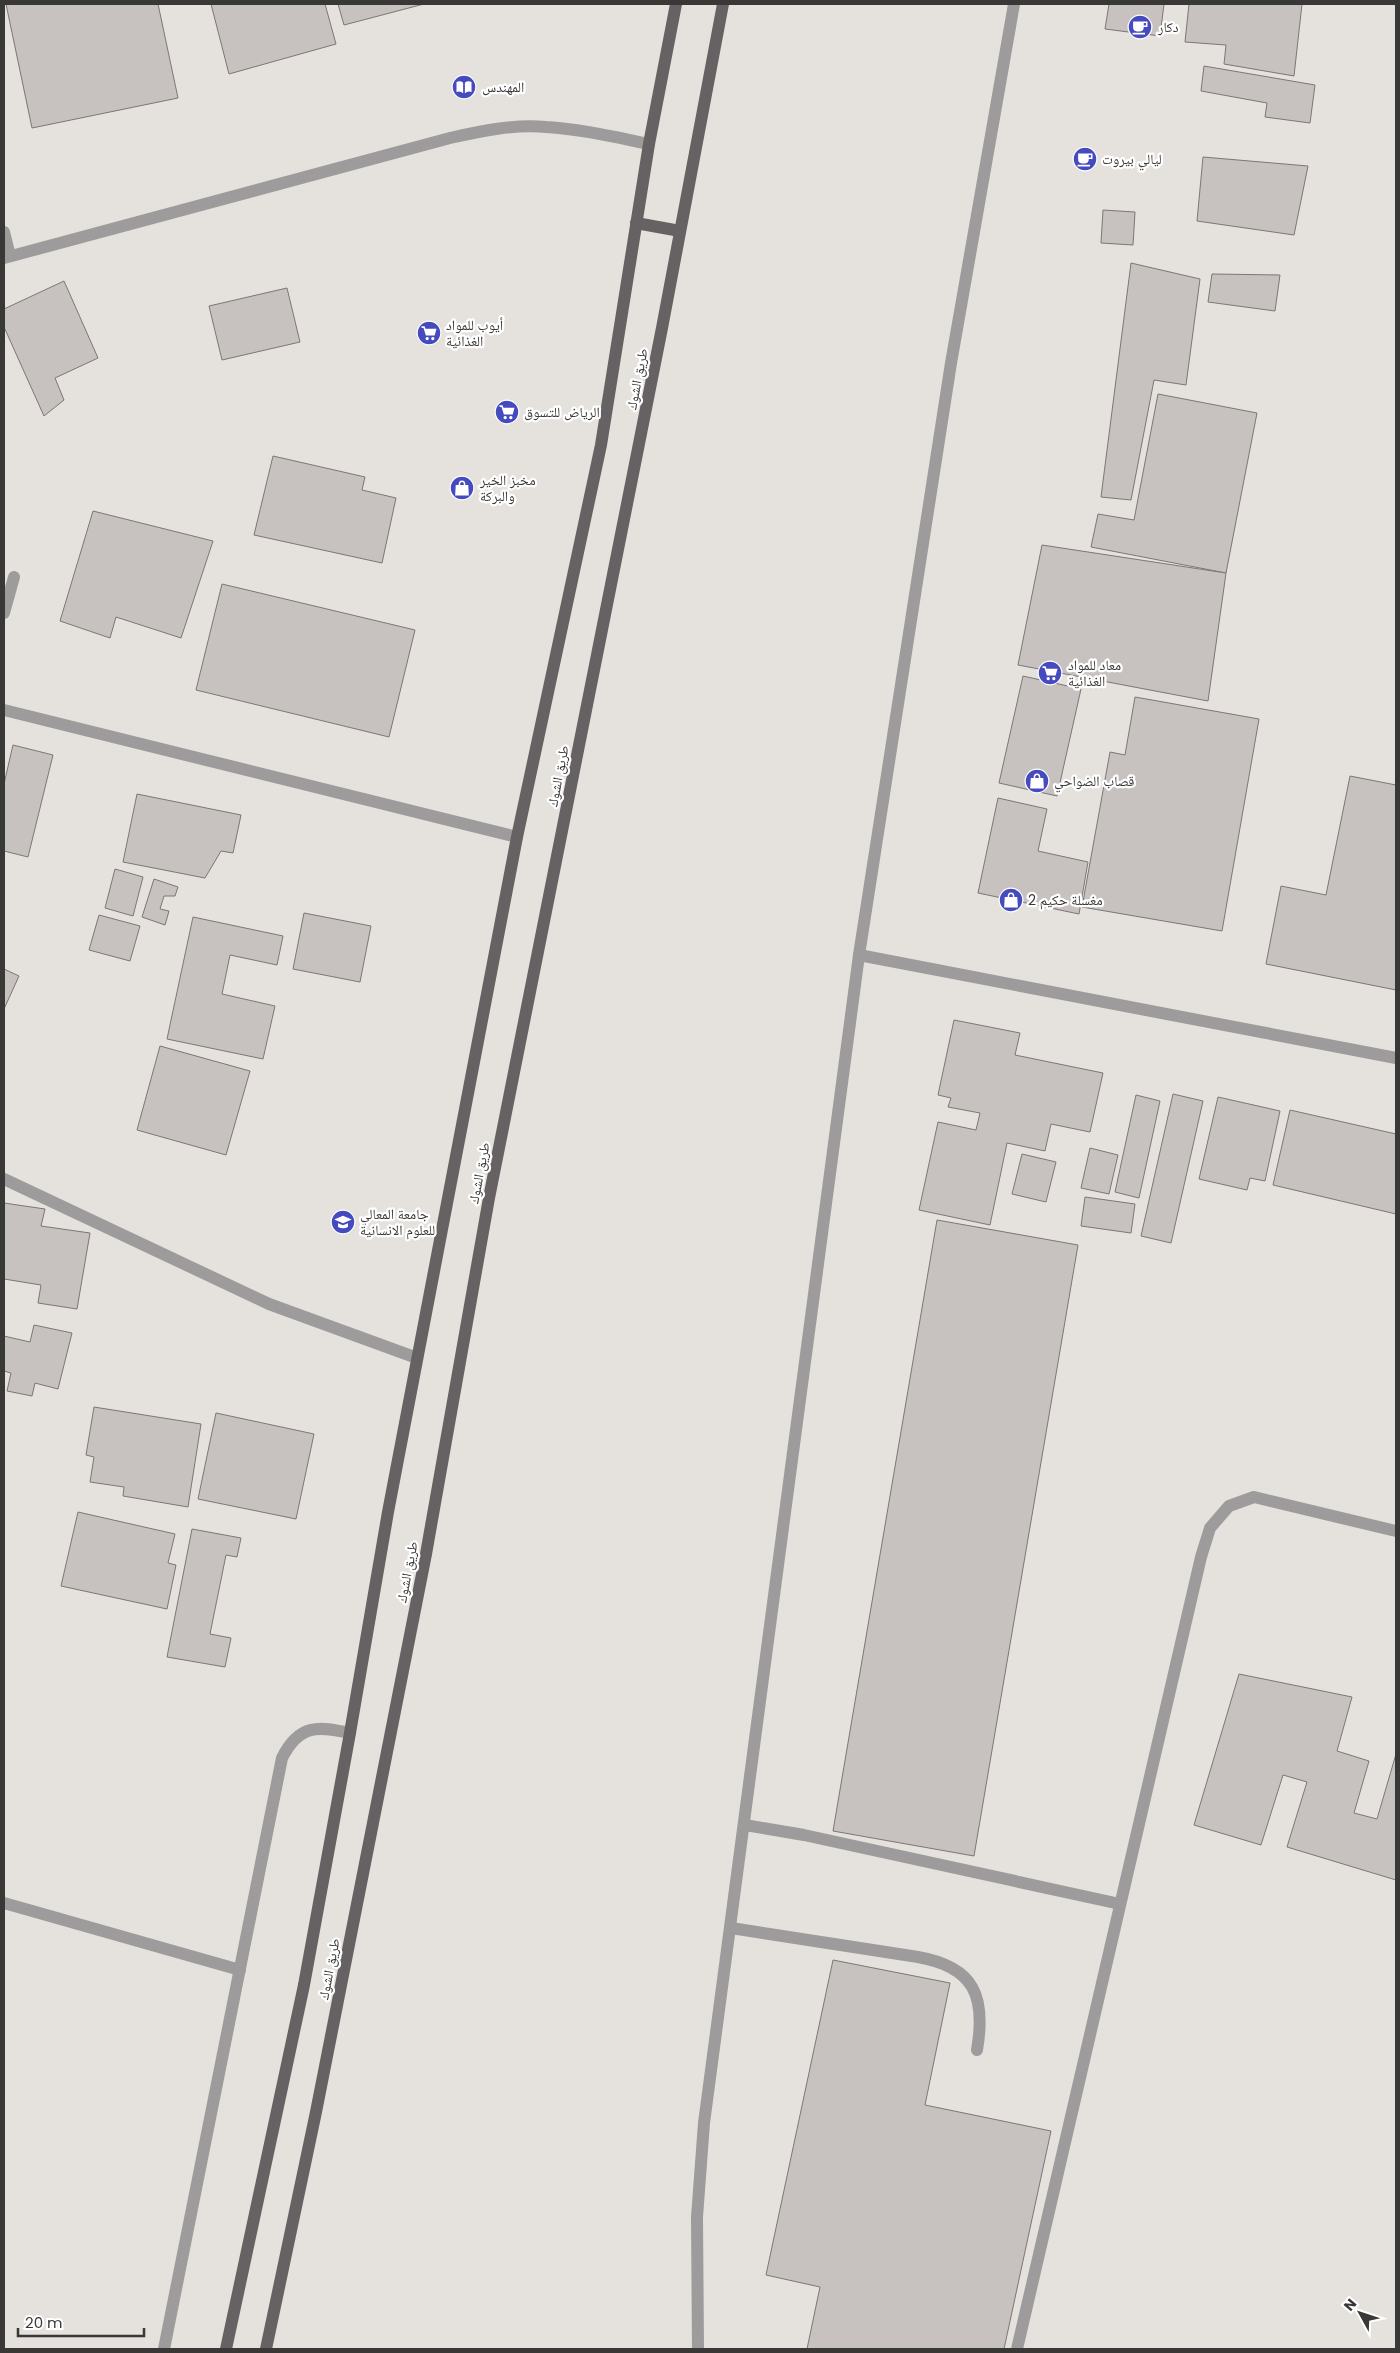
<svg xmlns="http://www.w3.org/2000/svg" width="1400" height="2353" viewBox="0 0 1400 2353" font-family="Poppins,'Noto Naskh Arabic',sans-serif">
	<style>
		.building { fill: #c7c1c0; stroke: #7c7676 }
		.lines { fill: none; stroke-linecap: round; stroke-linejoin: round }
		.service { stroke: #9e9b9c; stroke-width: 12 }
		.minor { stroke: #9e9b9c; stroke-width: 12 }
		.primary { stroke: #666162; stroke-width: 12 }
		.labels { text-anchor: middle; stroke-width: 4.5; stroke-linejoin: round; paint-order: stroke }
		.poi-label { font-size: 14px; fill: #393836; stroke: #fff; text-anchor: start }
		.street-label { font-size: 14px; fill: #393836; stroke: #fff }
	</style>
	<rect width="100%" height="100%" fill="#e5e1dc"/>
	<g class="building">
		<path d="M6,4H158L178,98L32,128Z"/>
		<path d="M211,4H325L336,44L229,74Z"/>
		<path d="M338,4H424L344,25Z"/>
		<path d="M1109,4H1164L1160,36L1105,29Z"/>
		<path d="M1189,4H1302L1294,76L1224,64L1226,45L1185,42Z"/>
		<path d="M1204,66L1315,85L1310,123L1265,117L1267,103L1201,91Z"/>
		<path d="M1203,157L1308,166L1294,235L1197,221Z"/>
		<path d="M1103,210L1135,212L1133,245L1101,243Z"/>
		<path d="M1131,263L1200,279L1186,385L1154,380L1131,500L1101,497Z"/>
		<path d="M1212,274L1280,275L1275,311L1208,302Z"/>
		<path d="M64,281L98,358L55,378L64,400L44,416L4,327V309Z"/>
		<path d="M287,288L300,342L222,360L209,306Z"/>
		<path d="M1158,394L1257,413L1226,573L1091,547L1098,514L1134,520Z"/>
		<path d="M273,456L365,477L362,490L396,498L382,563L254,535Z"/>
		<path d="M93,511L213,541L181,638L116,617L110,638L60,621Z"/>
		<path d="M1042,545L1226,573L1208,701L1018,665Z"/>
		<path d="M222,584L415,630L389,737L196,690Z"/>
		<path d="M1023,676L1081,689L1057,796L999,783Z"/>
		<path d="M1135,697L1259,719L1222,931L1082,907L1110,752L1125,755Z"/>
		<path d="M13,745L53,755L28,857L4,851V784Z"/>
		<path d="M1350,776L1396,785V990L1266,964L1281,886L1326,895Z"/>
		<path d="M137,794L241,815L233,853L221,851L205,878L123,862Z"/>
		<path d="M998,798L1047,809L1038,851L1088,862L1079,914L978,893Z"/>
		<path d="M115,869L143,877L133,916L105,908Z"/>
		<path d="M154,879L178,887L175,896H164L160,909L169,911L165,925L142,917Z"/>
		<path d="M304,913L371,926L360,982L293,969Z"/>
		<path d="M99,915L140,926L130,961L89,950Z"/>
		<path d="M193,917L283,936L277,965L230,955L222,994L275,1006L263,1059L167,1039Z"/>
		<path d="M4,969L19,976L4,1009Z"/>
		<path d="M954,1020L1020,1033L1015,1055L1103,1073L1090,1132L1051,1124L1045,1151L1007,1143L990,1225L919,1210L938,1122L976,1130L980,1113L948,1107L951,1098L938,1095Z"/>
		<path d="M160,1046L250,1071L226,1155L137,1130Z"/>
		<path d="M1173,1094L1203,1101L1171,1243L1141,1236Z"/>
		<path d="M1136,1095L1160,1101L1139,1198L1115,1192Z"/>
		<path d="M1218,1097L1280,1111L1265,1181L1250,1178L1247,1190L1199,1179Z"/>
		<path d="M1290,1110L1396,1134V1214L1273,1185Z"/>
		<path d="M1090,1148L1118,1155L1109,1194L1081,1188Z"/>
		<path d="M1022,1154L1056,1162L1046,1202L1012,1194Z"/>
		<path d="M1085,1197L1135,1204L1131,1233L1081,1226Z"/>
		<path d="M4,1203L45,1209L41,1226L90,1233L77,1309L38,1303L41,1285L4,1279Z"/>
		<path d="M937,1220L1078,1245L974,1856L833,1831Z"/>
		<path d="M34,1325L72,1333L58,1389L35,1383L32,1396L7,1391L11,1373L4,1371V1336L30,1342Z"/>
		<path d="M94,1407L201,1424L188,1507L123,1496L124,1487L90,1482L94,1457L86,1455Z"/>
		<path d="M216,1413L314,1434L296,1519L198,1499Z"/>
		<path d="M78,1512L175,1534L168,1563L176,1565L167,1609L61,1586Z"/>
		<path d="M192,1529L241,1538L237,1557L226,1555L210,1634L231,1638L225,1667L167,1657Z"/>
		<path d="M1239,1674L1352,1697L1337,1751L1369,1761L1354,1813L1377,1819L1396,1754V1880L1287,1847L1307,1782L1283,1775L1261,1845L1194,1825Z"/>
		<path d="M833,1960L950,1983L925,2105L1051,2131L1004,2349H807L820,2287L766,2275Z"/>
	</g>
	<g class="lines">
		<g class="service">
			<path d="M4,613L14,577"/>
			<path d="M4,710L517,837"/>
			<path d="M745,1825L804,1835L1120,1904"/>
			<path d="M4,1903L240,1970"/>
			<path d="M731,1928L918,1957C975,1967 986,1997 977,2050"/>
			<path d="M164,2349L282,1758C299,1724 318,1726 350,1733"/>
			<path d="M1017,2349L1201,1557L1210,1528L1229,1506L1254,1497L1396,1531"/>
		</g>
		<g class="minor">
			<path d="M4,232L10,256"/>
			<path d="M4,258L450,138C481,131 514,124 546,127C581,129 615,137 649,144"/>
			<path d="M859,955L1396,1058"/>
			<path d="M4,1179L269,1304L417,1358"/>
			<path d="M698,2349L697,2217L704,2123L859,955L951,363L1014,4"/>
		</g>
		<g class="primary">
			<path d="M636,223L680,231"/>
			<path d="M226,2349L304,1985L350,1733L388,1512L517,837L601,445L649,144L676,4"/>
			<path d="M266,2349L316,2112L426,1554L489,1198L662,328L723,4"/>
		</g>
	</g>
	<defs>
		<g id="cafe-disc" transform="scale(1.25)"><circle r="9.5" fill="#464abf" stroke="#fff"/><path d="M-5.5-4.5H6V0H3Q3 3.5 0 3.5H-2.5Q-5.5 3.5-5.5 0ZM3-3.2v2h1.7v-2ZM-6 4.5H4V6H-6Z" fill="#fff"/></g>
		<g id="library-disc" transform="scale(1.25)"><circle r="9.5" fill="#464abf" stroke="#fff"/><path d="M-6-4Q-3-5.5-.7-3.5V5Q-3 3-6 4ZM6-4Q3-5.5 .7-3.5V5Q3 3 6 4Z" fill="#fff"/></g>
		<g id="supermarket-disc" transform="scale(1.25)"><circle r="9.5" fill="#464abf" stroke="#fff"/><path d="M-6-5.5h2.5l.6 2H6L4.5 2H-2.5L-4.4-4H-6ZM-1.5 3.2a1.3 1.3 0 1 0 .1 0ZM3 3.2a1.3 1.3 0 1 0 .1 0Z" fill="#fff"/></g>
		<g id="shop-disc" transform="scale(1.25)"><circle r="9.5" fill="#464abf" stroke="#fff"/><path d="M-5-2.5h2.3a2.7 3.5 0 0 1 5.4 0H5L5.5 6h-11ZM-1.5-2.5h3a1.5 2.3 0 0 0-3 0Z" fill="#fff"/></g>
		<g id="school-disc" transform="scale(1.25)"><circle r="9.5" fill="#464abf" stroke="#fff"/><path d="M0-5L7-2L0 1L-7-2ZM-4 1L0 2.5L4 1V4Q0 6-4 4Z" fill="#fff"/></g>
	</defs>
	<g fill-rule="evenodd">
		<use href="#cafe-disc" x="1140" y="27"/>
		<use href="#library-disc" x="464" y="87"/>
		<use href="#cafe-disc" x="1085" y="159"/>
		<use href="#supermarket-disc" x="429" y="333"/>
		<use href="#supermarket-disc" x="507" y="412"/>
		<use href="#shop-disc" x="462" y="488"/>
		<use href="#supermarket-disc" x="1050" y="673"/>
		<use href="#shop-disc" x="1037" y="781"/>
		<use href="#shop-disc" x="1011" y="900"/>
		<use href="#school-disc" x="343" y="1222"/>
	</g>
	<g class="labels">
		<g class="poi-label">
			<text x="1158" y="32">دكار</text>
			<text x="482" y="92">المهندس</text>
			<text x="1102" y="164">ليالي بيروت</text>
			<text x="446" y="330">أيوب للمواد<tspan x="446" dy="16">الغذائية</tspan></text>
			<text x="524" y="417">الرياض للتسوق</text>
			<text x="480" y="485">مخبز الخير<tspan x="480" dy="16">والبركة</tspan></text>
			<text x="1068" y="670">معاد للمواد<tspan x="1068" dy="16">الغذائية</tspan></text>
			<text x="1054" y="786">قصاب الضواحي</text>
			<text x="1028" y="905">مغسلة حكيم 2</text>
			<text x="360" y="1219">جامعة المعالي<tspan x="360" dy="16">للعلوم الانسانية</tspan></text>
		</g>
		<g class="street-label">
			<text transform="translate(637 379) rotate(-79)" y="5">طريق الشوك</text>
			<text transform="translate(558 776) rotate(-79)" y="5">طريق الشوك</text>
			<text transform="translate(479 1173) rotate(-79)" y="5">طريق الشوك</text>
			<text transform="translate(407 1572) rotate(-79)" y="5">طريق الشوك</text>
			<text transform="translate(329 1969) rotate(-79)" y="5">طريق الشوك</text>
		</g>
	</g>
	<rect width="1400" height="2353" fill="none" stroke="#393836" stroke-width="10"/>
	<g transform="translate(1360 2313) rotate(310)" stroke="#ffffff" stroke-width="4" paint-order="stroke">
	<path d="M0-4L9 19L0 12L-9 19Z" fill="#393836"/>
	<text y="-8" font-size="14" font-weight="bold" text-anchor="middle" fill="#393836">N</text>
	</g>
	<path d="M18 2328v8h126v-8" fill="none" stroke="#393836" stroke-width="2.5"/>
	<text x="25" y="2328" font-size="15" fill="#393836" stroke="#ffffff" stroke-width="4" paint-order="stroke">20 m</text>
</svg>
